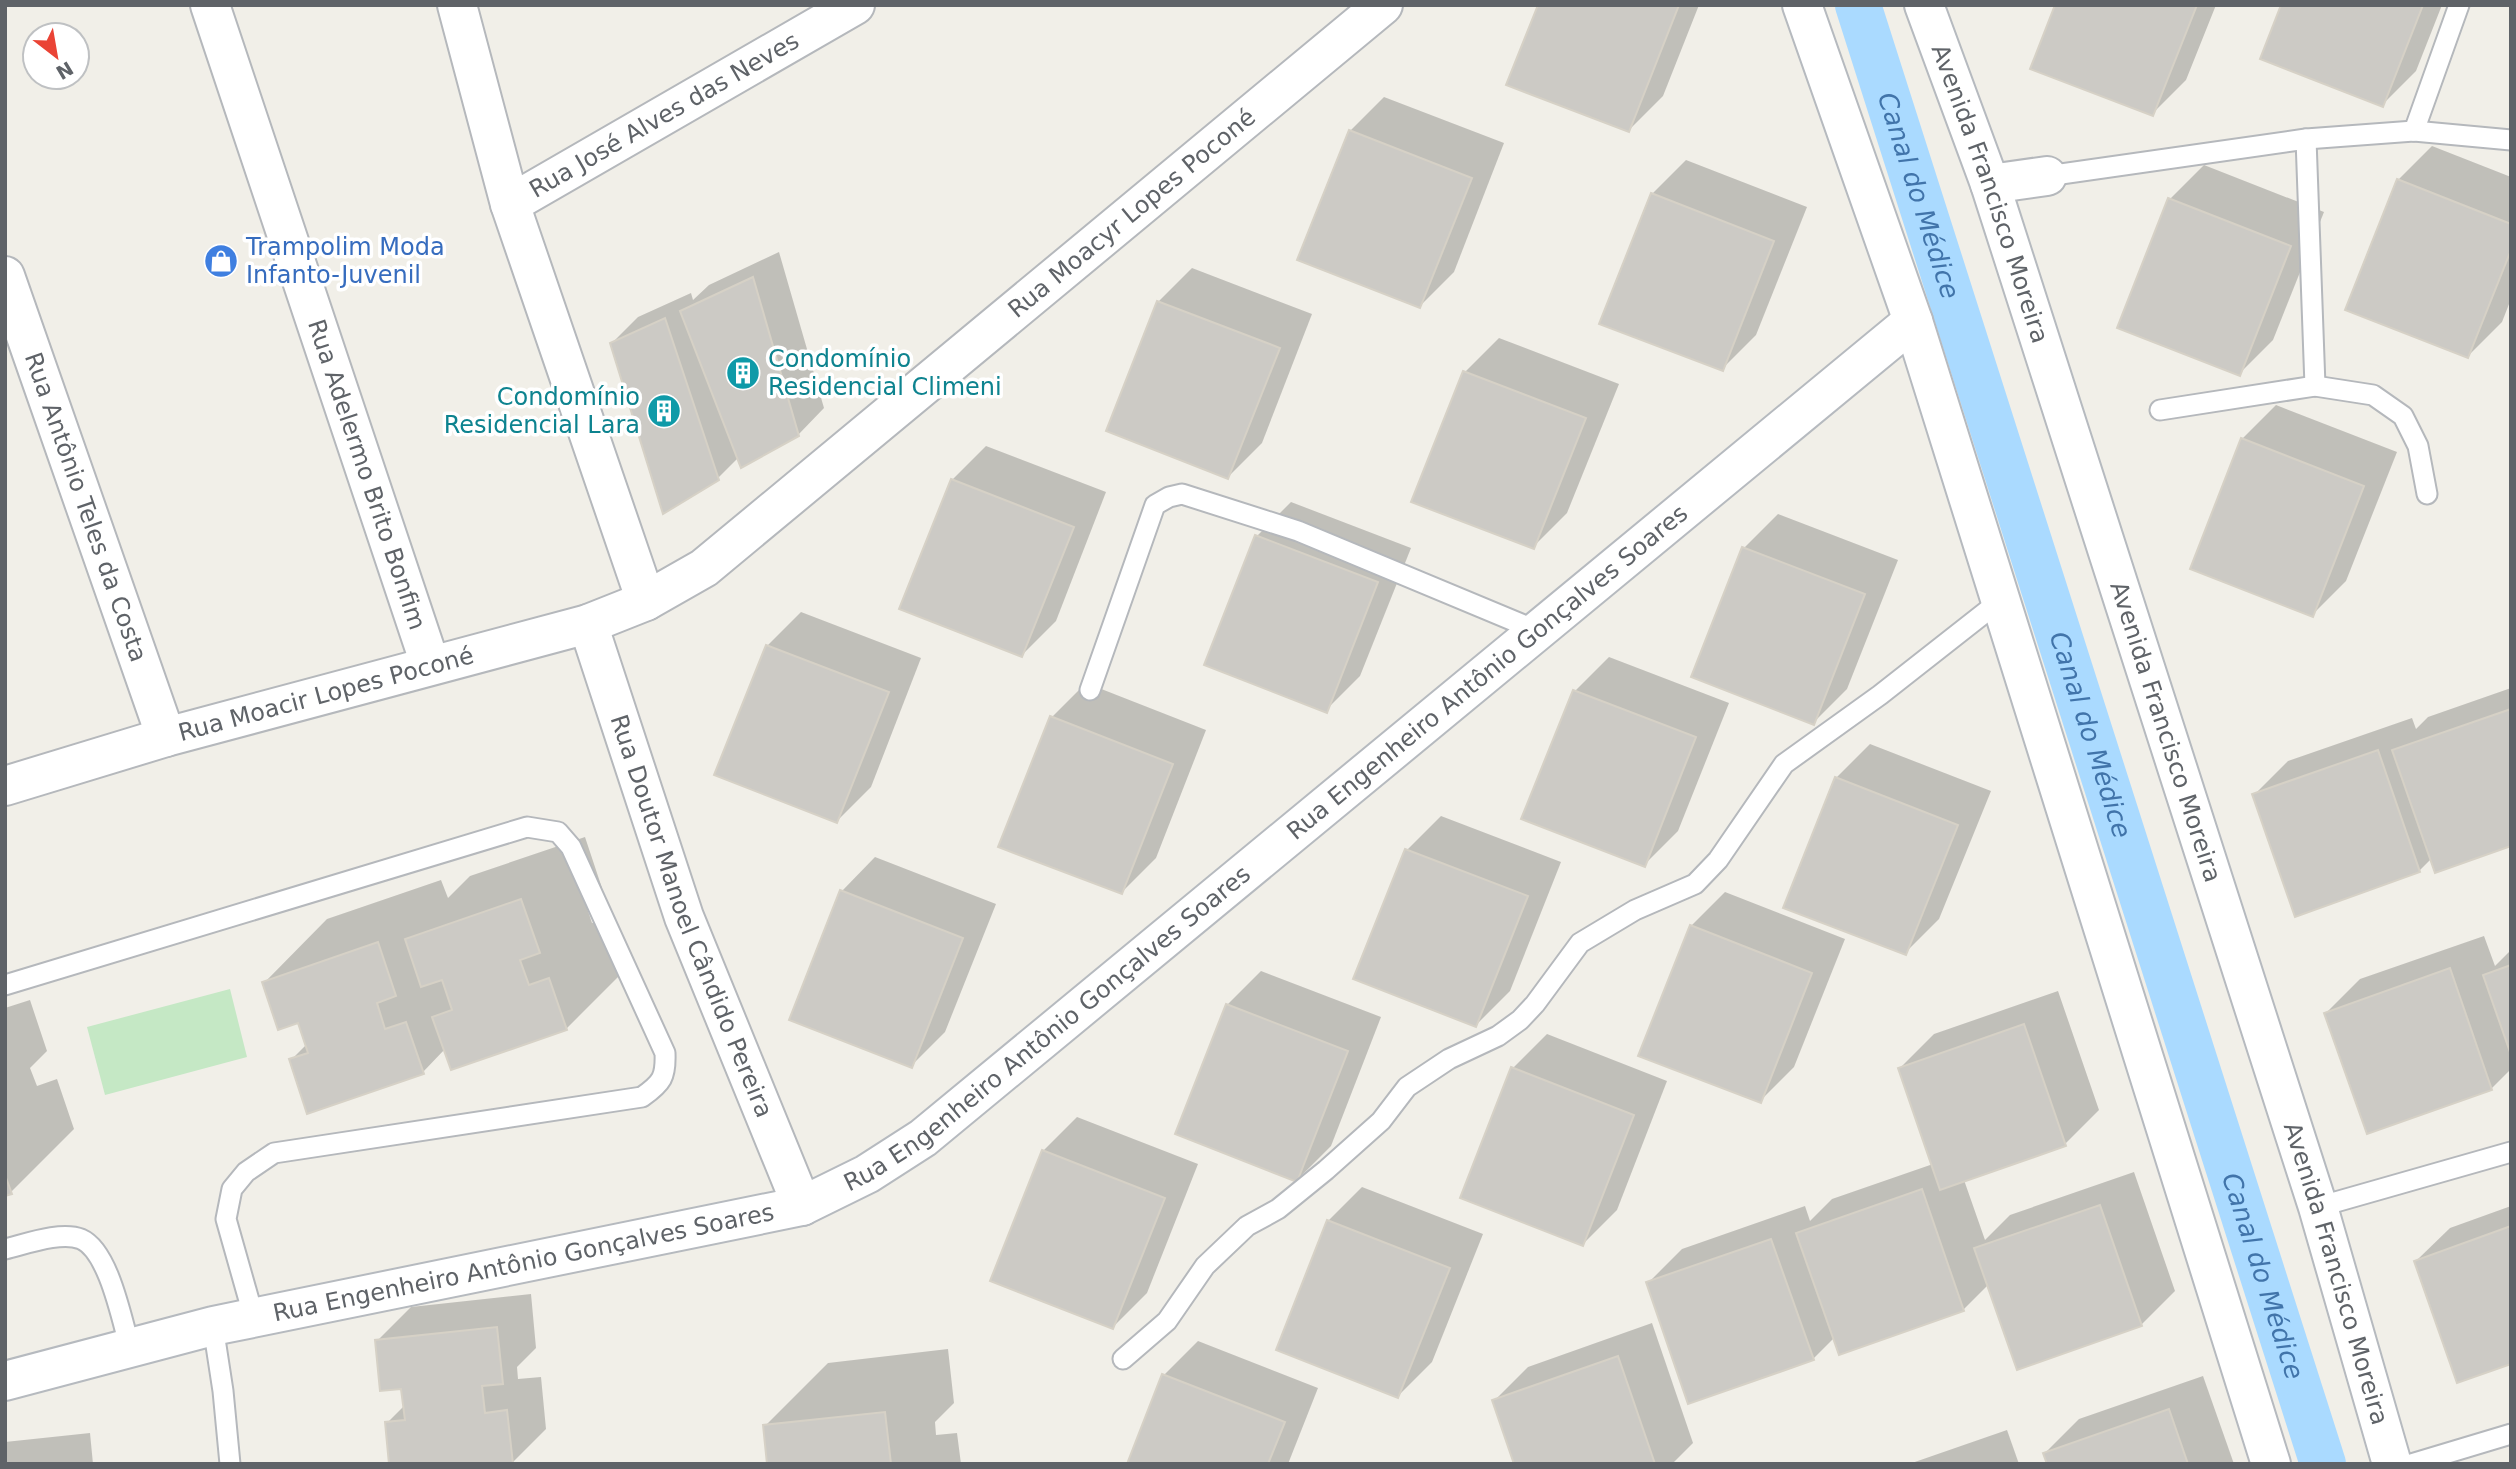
<svg xmlns="http://www.w3.org/2000/svg" width="2516" height="1469" viewBox="0 0 2516 1469" font-family="'DejaVu Sans',sans-serif">
	<style>
		.green { fill: #c5e8c5 }
		.shadow { fill: #0003 }
		.lines { fill: none; stroke-linecap: round; stroke-linejoin: round }
		.canal { stroke: #aadaff; stroke-width: 46 }
		.building { fill: #cccac5; stroke: #d6d1c6; stroke-width: 2 }
		.lane-casing { stroke: #b5b8bc; stroke-width: 23 }
		.street-casing { stroke: #b5b8bc; stroke-width: 42 }
		.secondary-casing { stroke: #b6babf; stroke-width: 42 }
		.lane { stroke: #fff; stroke-width: 19 }
		.street { stroke: #fff; stroke-width: 38 }
		.secondary { stroke: #fff; stroke-width: 38 }
		.labels { text-anchor: middle; stroke-width: 7; stroke-linejoin: round; paint-order: stroke }
		.street-label { font-size: 24px; fill: #5f6368; stroke: #fff }
		.shop-label { font-size: 24px; fill: #366cbe; stroke: #fff; text-anchor: start }
		.culture-label { font-size: 24px; fill: #0d838f; stroke: #fff; text-anchor: start }
		.water-label { font-size: 26px; font-style: italic; fill: #4174aa; stroke: #fff }
	</style>
	<rect width="100%" height="100%" fill="#f1efe8"/>
	<path class="green" d="M230,989L247,1057L105,1095L87,1027Z"/>
	<g class="shadow">
		<path d="M1539,5H1699L1663,96L1629,130Z"/>
		<path d="M2057,5H2216L2186,80L2152,114Z"/>
		<path d="M2283,5H2442L2416,71L2382,105Z"/>
		<path d="M1384,97L1504,143L1454,272L1420,306L1350,131Z"/>
		<path d="M2432,146L2511,177V299L2502,322L2468,356L2398,180Z"/>
		<path d="M1686,160L1807,207L1756,335L1722,369L1652,194Z"/>
		<path d="M2204,165L2324,212L2273,340L2239,374L2170,199Z"/>
		<path d="M779,252L824,408L798,435L739,457L718,478L612,343L638,317L691,293L693,300L709,285Z"/>
		<path d="M1192,268L1312,314L1262,443L1228,477L1158,302Z"/>
		<path d="M1499,338L1619,384L1567,513L1533,547L1465,372Z"/>
		<path d="M2276,405L2397,452L2346,581L2312,615L2242,439Z"/>
		<path d="M986,446L1106,492L1056,621L1022,655L952,480Z"/>
		<path d="M1291,502L1411,548L1360,676L1326,710L1257,536Z"/>
		<path d="M1778,514L1898,560L1847,689L1813,723L1744,548Z"/>
		<path d="M801,612L921,658L871,787L837,821L767,646Z"/>
		<path d="M1609,657L1729,703L1678,831L1644,865L1575,691Z"/>
		<path d="M1086,683L1206,730L1156,858L1122,892L1052,717Z"/>
		<path d="M2511,688V844L2432,858L2419,871L2254,795L2288,761L2412,718L2416,729L2428,717Z"/>
		<path d="M1870,744L1991,791L1939,919L1905,953L1836,778Z"/>
		<path d="M1441,816L1561,862L1510,991L1476,1025L1356,978L1407,850Z"/>
		<path d="M585,837L602,888L586,905L592,923L613,916L629,966L566,1029L445,1049L423,1072L291,1060L307,1044L299,1021L264,983L327,919L441,880L448,898L470,876Z"/>
		<path d="M875,857L996,904L945,1032L911,1066L842,891Z"/>
		<path d="M1725,892L1845,939L1794,1067L1760,1101L1691,926Z"/>
		<path d="M2484,936L2495,966L2511,950V1069L2491,1089L2326,1013L2360,979Z"/>
		<path d="M1261,971L1381,1017L1331,1146L1297,1180L1227,1005Z"/>
		<path d="M2058,991L2099,1110L2065,1144L1964,1180L1985,1240L2010,1215L2134,1172L2175,1291L2141,1325L1989,1284L1963,1310L1835,1337L1813,1359L1648,1283L1682,1249L1805,1206L1810,1221L1832,1199L1933,1164L1900,1068L1934,1034Z"/>
		<path d="M30,1000L47,1051L30,1068L37,1086L57,1079L74,1129L11,1192L5,1194V1008Z"/>
		<path d="M1547,1034L1667,1081L1617,1210L1583,1244L1513,1068Z"/>
		<path d="M1077,1117L1198,1164L1147,1293L1113,1327L1043,1151Z"/>
		<path d="M1362,1187L1483,1234L1432,1362L1398,1396L1328,1221Z"/>
		<path d="M2511,1206V1362L2416,1261L2450,1228Z"/>
		<path d="M531,1294L536,1348L517,1367L518,1379L541,1377L546,1429L512,1463L387,1423L405,1405L403,1387L377,1341L411,1307Z"/>
		<path d="M1652,1323L1693,1443L1672,1464H1516L1494,1401L1528,1367Z"/>
		<path d="M1198,1341L1318,1388L1288,1464H1129L1164,1375Z"/>
		<path d="M948,1349L954,1403L935,1422L936,1435L957,1433L961,1464H769L765,1426L828,1363Z"/>
		<path d="M2203,1376L2234,1464H2049L2045,1453L2079,1419Z"/>
		<path d="M2007,1430L2019,1464H1909Z"/>
		<path d="M90,1433L93,1464H5V1442Z"/>
	</g>
	<g class="lines">
		<path class="canal" id="s1" d="M1858,5L2323,1464"/>
	</g>
	<g class="building">
		<path d="M1538,5H1679L1629,132L1506,85Z"/>
		<path d="M2055,5H2197L2153,116L2030,69Z"/>
		<path d="M2281,5H2423L2383,107L2260,59Z"/>
		<path d="M1349,130L1472,178L1420,308L1297,260Z"/>
		<path d="M2397,179L2511,224V250L2468,358L2345,310Z"/>
		<path d="M1651,193L1774,241L1723,371L1599,324Z"/>
		<path d="M2168,198L2291,246L2240,376L2117,328Z"/>
		<path d="M753,277L799,436L741,468L680,311Z"/>
		<path d="M1157,301L1280,348L1228,479L1106,431Z"/>
		<path d="M665,318L719,480L663,514L610,343Z"/>
		<path d="M1463,371L1586,418L1534,549L1411,502Z"/>
		<path d="M2241,438L2364,486L2313,617L2190,569Z"/>
		<path d="M951,479L1074,527L1022,657L899,609Z"/>
		<path d="M1255,535L1378,582L1327,713L1204,665Z"/>
		<path d="M1742,547L1865,594L1814,725L1691,677Z"/>
		<path d="M766,645L889,692L837,823L714,775Z"/>
		<path d="M1573,690L1696,737L1645,867L1521,819Z"/>
		<path d="M2511,709V846L2435,873L2392,750Z"/>
		<path d="M1050,716L1173,764L1122,894L998,847Z"/>
		<path d="M2378,750L2420,872L2295,917L2252,794Z"/>
		<path d="M1835,777L1958,825L1906,955L1783,908Z"/>
		<path d="M1405,849L1528,896L1476,1027L1353,979Z"/>
		<path d="M840,890L963,938L912,1068L789,1020Z"/>
		<path d="M521,899L540,953L520,960L529,985L549,978L567,1030L451,1070L432,1017L452,1010L442,980L421,987L405,939Z"/>
		<path d="M1690,925L1812,973L1761,1103L1638,1056Z"/>
		<path d="M378,942L396,996L377,1003L385,1029L406,1022L424,1074L307,1114L289,1059L308,1053L298,1023L278,1030L262,982Z"/>
		<path d="M2511,965V1055L2483,975Z"/>
		<path d="M2450,968L2492,1090L2367,1134L2324,1013Z"/>
		<path d="M1226,1004L1348,1051L1297,1182L1175,1134Z"/>
		<path d="M2024,1024L2066,1146L1940,1190L1898,1068Z"/>
		<path d="M1511,1067L1634,1115L1583,1246L1460,1198Z"/>
		<path d="M1042,1150L1165,1198L1113,1329L990,1281Z"/>
		<path d="M5,1175L12,1194L5,1196Z"/>
		<path d="M1922,1189L1964,1311L1839,1355L1796,1233Z"/>
		<path d="M2100,1205L2142,1326L2017,1370L1974,1248Z"/>
		<path d="M1327,1220L1450,1268L1398,1398L1276,1350Z"/>
		<path d="M2511,1226V1364L2457,1383L2414,1261Z"/>
		<path d="M1771,1239L1814,1360L1688,1404L1646,1282Z"/>
		<path d="M497,1327L503,1384L482,1386L485,1413L507,1410L513,1464H389L385,1422L405,1420L401,1389L380,1391L375,1340Z"/>
		<path d="M1618,1356L1655,1464H1514L1492,1400Z"/>
		<path d="M1162,1374L1285,1422L1268,1464H1127Z"/>
		<path d="M2169,1409L2188,1464H2047L2043,1453Z"/>
		<path d="M885,1412L891,1464H767L763,1425Z"/>
	</g>
	<g class="lines">
		<g class="lane-casing">
			<g id="lane">
				<path d="M2414,131L2459,5"/>
				<path d="M2306,139L2315,386"/>
				<path d="M2047,176L2306,139L2414,131L2511,140"/>
				<path d="M2160,410L2315,386L2373,395L2403,416L2418,446L2427,494"/>
				<path d="M1090,690L1155,505L1169,497L1182,494L1298,531L1538,631"/>
				<path d="M5,985L527,827L558,832L571,847L665,1053C666,1077 662,1083 642,1097L274,1153L246,1172L232,1189L226,1219L254,1318"/>
				<path d="M2318,1207L2511,1152"/>
				<path d="M5,1249C26,1244 61,1231 81,1239C109,1251 122,1321 130,1348"/>
				<path d="M213,1326L223,1391L230,1464"/>
				<path d="M1123,1359L1167,1321L1205,1266L1247,1226L1278,1209L1326,1170L1381,1121L1407,1087L1449,1059L1498,1036L1520,1020L1535,1004L1580,943L1635,910L1695,884L1718,860L1784,764L1880,695L2001,600"/>
				<path d="M2411,1464L2511,1434"/>
			</g>
		</g>
		<g class="street-casing">
			<g id="street">
				<path id="s2" d="M210,5L430,664"/>
				<path d="M457,5L510,204L646,601"/>
				<path d="M1990,184L2047,176"/>
				<path id="s3" d="M510,204L855,5"/>
				<path id="s4" d="M5,276L166,737"/>
				<path id="s5" d="M588,624L684,917L802,1206"/>
				<path id="s6" d="M5,786L166,737L588,624L646,601L704,568L1383,5"/>
			</g>
		</g>
		<g class="secondary-casing">
			<g id="secondary">
				<path d="M1802,5L1913,321L2271,1464"/>
				<path id="s7" d="M1924,5L1990,184L2318,1207L2392,1464"/>
				<path id="s8" d="M5,1381L213,1326L802,1206L867,1174L923,1138L1913,321"/>
			</g>
		</g>
		<use href="#lane" class="lane"/>
		<use href="#street" class="street"/>
		<use href="#secondary" class="secondary"/>
	</g>
	<defs>
		<g id="shop-disc" transform="scale(1.75)"><circle r="9.5" fill="#3f7fe0" stroke="#fff"/><path d="M-5-2.5h2.3a2.7 3.5 0 0 1 5.4 0H5L5.5 6h-11ZM-1.5-2.5h3a1.5 2.3 0 0 0-3 0Z" fill="#fff"/></g>
		<g id="building-disc" transform="scale(1.75)"><circle r="9.5" fill="#0f9aa8" stroke="#fff"/><path d="M-4-6H4V6H1V3H-1V6H-4ZM-2.5-4.3h1.7v1.8h-1.7ZM.8-4.3h1.7v1.8H.8ZM-2.5-1h1.7V.8h-1.7ZM.8-1h1.7V.8H.8Z" fill="#fff"/></g>
	</defs>
	<g fill-rule="evenodd">
		<use href="#shop-disc" x="221" y="261"/>
		<use href="#building-disc" x="743" y="373"/>
		<use href="#building-disc" x="664" y="411"/>
	</g>
	<g class="labels">
		<g class="street-label">
			<text dy="8" stroke="none"><textPath href="#s3" startOffset="178">Rua José Alves das Neves</textPath></text>
			<text dy="8" stroke="none"><textPath href="#s7" startOffset="200">Avenida Francisco Moreira</textPath></text>
			<text dy="8" stroke="none"><textPath href="#s6" startOffset="1290">Rua Moacyr Lopes Poconé</textPath></text>
			<text dy="8" stroke="none"><textPath href="#s2" startOffset="495">Rua Adelermo Brito Bonfim</textPath></text>
			<text dy="8" stroke="none"><textPath href="#s4" startOffset="245">Rua Antônio Teles da Costa</textPath></text>
			<text dy="8" stroke="none"><textPath href="#s8" startOffset="1687">Rua Engenheiro Antônio Gonçalves Soares</textPath></text>
			<text dy="8" stroke="none"><textPath href="#s6" startOffset="334">Rua Moacir Lopes Poconé</textPath></text>
			<text dy="8" stroke="none"><textPath href="#s7" startOffset="766">Avenida Francisco Moreira</textPath></text>
			<text dy="8" stroke="none"><textPath href="#s5" startOffset="310">Rua Doutor Manoel Cândido Pereira</textPath></text>
			<text dy="8" stroke="none"><textPath href="#s8" startOffset="1120">Rua Engenheiro Antônio Gonçalves Soares</textPath></text>
			<text dy="8" stroke="none"><textPath href="#s8" startOffset="532">Rua Engenheiro Antônio Gonçalves Soares</textPath></text>
			<text dy="8" stroke="none"><textPath href="#s7" startOffset="1334">Avenida Francisco Moreira</textPath></text>
		</g>
		<g class="shop-label">
			<text x="246" y="255">Trampolim Moda<tspan x="246" dy="28">Infanto-Juvenil</tspan></text>
		</g>
		<g class="culture-label">
			<text x="768" y="367">Condomínio<tspan x="768" dy="28">Residencial Climeni</tspan></text>
			<text x="640" y="405" text-anchor="end">Condomínio<tspan x="640" dy="28">Residencial Lara</tspan></text>
		</g>
		<g class="water-label">
			<text dy="9" stroke="none"><textPath href="#s1" startOffset="200">Canal do Médice</textPath></text>
			<text dy="9" stroke="none"><textPath href="#s1" startOffset="766">Canal do Médice</textPath></text>
			<text dy="9" stroke="none"><textPath href="#s1" startOffset="1334">Canal do Médice</textPath></text>
		</g>
	</g>
	<rect width="2516" height="1469" fill="none" stroke="#5f6368" stroke-width="14"/>
	<g transform="translate(56 56) rotate(149)"><circle r="33" fill="#ffffff" stroke="#bfc1c3" stroke-width="2"/>
	<path d="M0-5L12 26L0 18L-12 26Z" fill="#ea4335"/>
	<text y="-10" font-size="19" font-weight="bold" text-anchor="middle" fill="#5f6368">N</text>
	</g>
</svg>
